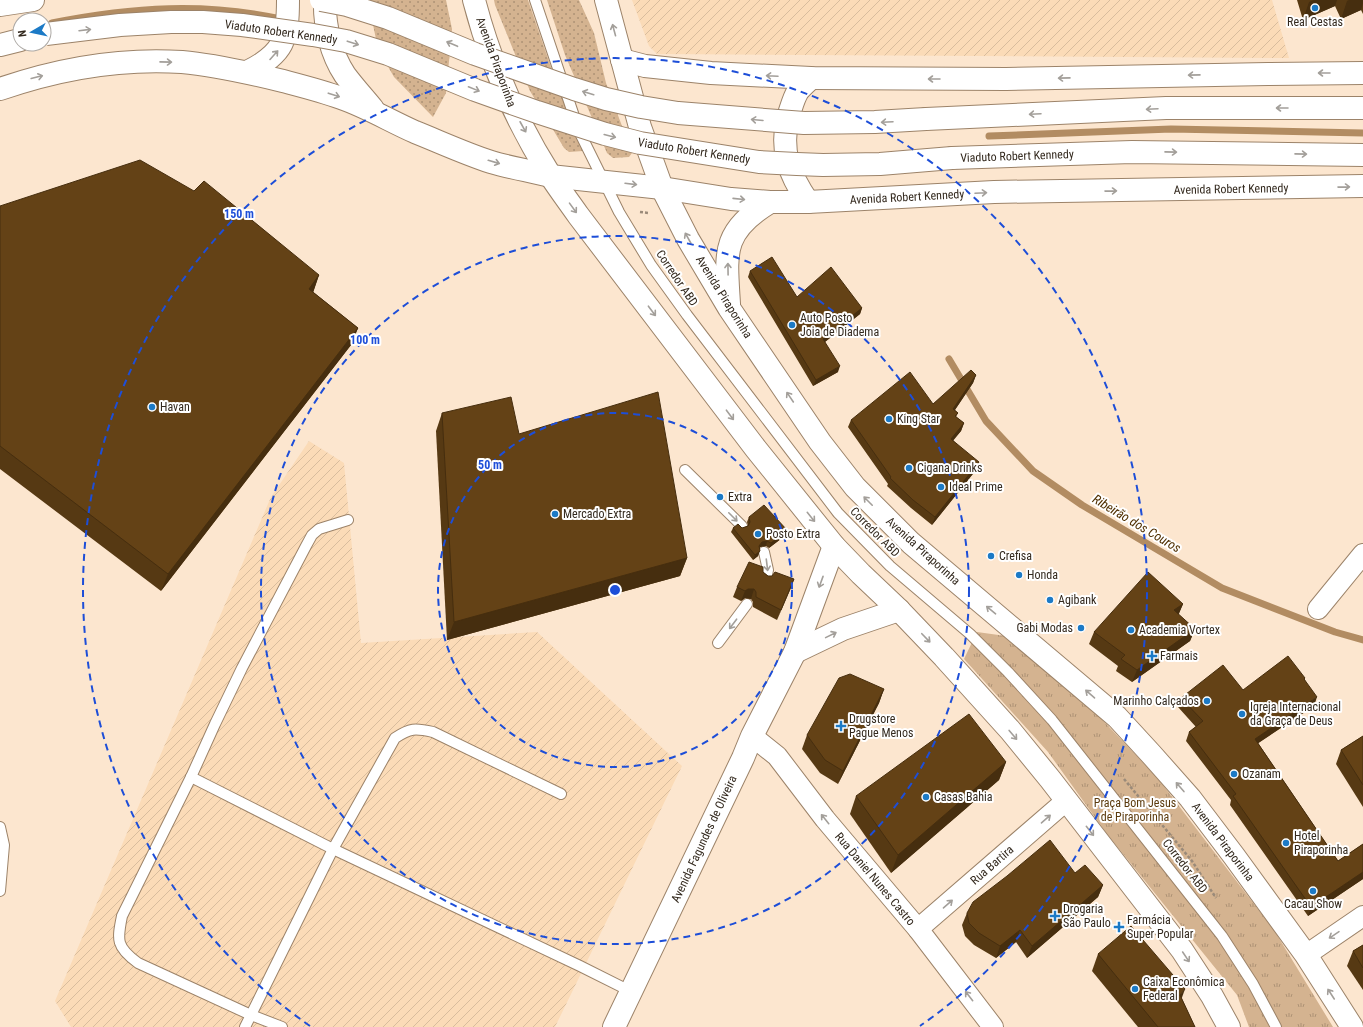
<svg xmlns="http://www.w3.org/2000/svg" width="1363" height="1027" viewBox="0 0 1363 1027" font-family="'Roboto Condensed',sans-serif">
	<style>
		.industrial { fill: url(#industrial-furrows) }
		.grass { fill: url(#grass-dots) }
		.park { fill: url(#park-tufts) }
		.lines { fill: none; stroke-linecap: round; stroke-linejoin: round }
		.stream { stroke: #b28c62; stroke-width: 7 }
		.lane-casing { stroke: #9c8369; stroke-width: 12 }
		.street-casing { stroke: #9c8369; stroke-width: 22 }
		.secondary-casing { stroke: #9c8369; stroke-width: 24 }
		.primary-casing { stroke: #9c8369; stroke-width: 24 }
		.path { stroke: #9a8a79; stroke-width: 2.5; stroke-dasharray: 3 2; stroke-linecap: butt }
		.lane { stroke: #fff; stroke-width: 10 }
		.street { stroke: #fff; stroke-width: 20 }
		.secondary { stroke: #fff; stroke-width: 22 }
		.primary { stroke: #fff; stroke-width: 22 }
		.secondary-bridge-casing { stroke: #9c8369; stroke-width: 24; stroke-linecap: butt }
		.secondary-bridge { stroke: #fff; stroke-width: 22 }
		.wall { fill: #563913 }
		.shaded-wall { fill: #462e0f }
		.building { fill: #644216; stroke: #462e0f }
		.oneway { stroke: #a39f9a }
		.ring { fill: none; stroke: #1d4ed8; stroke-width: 2; stroke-dasharray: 7 5 }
		.poi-dot { fill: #1c7ac6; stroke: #fff; stroke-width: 1.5 }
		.labels { text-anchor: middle; stroke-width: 4; stroke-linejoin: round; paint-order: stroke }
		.poi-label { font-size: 12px; fill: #33291e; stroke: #fff; text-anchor: start }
		.street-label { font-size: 12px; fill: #33291e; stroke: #fff }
		.park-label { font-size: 12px; fill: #5b3a0d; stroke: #fff }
		.water-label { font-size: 13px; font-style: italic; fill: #4f2f00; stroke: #fff }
		.centre { fill: #1d4ed8; stroke: #fff; stroke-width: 2 }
		.ring-label { font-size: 12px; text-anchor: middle; font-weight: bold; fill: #1d4ed8; stroke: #fff; stroke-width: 4; stroke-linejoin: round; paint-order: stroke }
	</style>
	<defs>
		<pattern id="industrial-furrows" width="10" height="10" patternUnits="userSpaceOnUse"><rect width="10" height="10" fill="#fbdbb7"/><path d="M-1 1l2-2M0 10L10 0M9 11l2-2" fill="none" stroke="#d8bc9d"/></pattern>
		<pattern id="grass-dots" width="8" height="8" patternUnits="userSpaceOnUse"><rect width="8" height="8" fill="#d4b390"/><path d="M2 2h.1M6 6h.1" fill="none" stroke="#ad9275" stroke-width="1.8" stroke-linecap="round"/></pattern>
		<pattern id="park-tufts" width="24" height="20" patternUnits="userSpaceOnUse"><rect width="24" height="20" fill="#d4b390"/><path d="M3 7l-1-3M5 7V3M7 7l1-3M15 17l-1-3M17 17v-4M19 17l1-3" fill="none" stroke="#ad9275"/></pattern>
	</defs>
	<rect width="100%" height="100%" fill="#fce6cf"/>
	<g class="industrial">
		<path d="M632,0H1272L1289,58L657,54L649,46Z"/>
		<path d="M309,441L344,463L361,643L537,632L682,766L555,1027H71L55,1001L271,497Z"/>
	</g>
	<g class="grass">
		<path d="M368,0H446L452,29L446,93L433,117L394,77L378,49Z"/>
		<path d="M494,0H528L555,79L583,151L569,152L564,148L530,91L495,5Z"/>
		<path d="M547,0H579L594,33L606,83L632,153L629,157L613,158L607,153L565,55Z"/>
	</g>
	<path class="park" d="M977,632L1013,637L1092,709L1156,776L1274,930L1333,1027H1249L1237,995L1107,834L1048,752L964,659Z"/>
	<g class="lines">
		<g class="stream">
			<path d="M52,23C132,7 206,2 286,20"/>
			<path d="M989,136L1171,129L1363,133"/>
			<path d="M949,359L986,421L1033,471L1082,505L1222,588L1335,632L1363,640"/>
		</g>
		<g class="lane-casing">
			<g id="lane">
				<path d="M535,0L579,131L619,212L651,265L687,315L838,513L890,566L970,634L1008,672L1052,720L1222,936L1253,984L1276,1027"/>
				<path d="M685,470L742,526"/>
				<path d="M764,552L768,570L766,579"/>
				<path d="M718,643L747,604"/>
				<path d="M191,777L333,849L580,966L632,992"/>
				<path d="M0,827L4,845L0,891"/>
				<path d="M245,1027L333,849L395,738C410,728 415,728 433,732L561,794"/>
				<path d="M282,1027L251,1015L138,963C116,947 117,940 122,916L191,777L215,724L242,668L306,546L312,535L319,529L348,520"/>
			</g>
		</g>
		<g class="street-casing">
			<g id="street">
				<path d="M1318,609L1363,554"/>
				<path d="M752,736L777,756L825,819L918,929L993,1027"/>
				<path d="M918,929L1067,800"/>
				<path d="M1306,955L1363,916"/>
			</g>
		</g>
		<g class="secondary-casing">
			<g id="secondary">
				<path d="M325,0C324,25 331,54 345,75C354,87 364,98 373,109"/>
				<path d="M0,5L33,0"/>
				<path d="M0,45L20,40"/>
				<path d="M247,72C284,54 288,39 288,0"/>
				<path d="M0,89C58,69 120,58 182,62C216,65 250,73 283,81C302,86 322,91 341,98C367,107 390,121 415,132C440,142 466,154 491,162C511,168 531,171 550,176"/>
				<path d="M926,119L1166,108H1363"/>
				<path d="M952,158L1132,152L1363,155"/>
				<path d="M795,652L843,629L899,610"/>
				<path d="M614,1027L743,758L752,736L795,652L834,546"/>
			</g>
		</g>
		<g class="primary-casing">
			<g id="primary">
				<path d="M474,0C490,62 516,121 550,175C559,189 569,202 578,215L756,449L834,546L861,574L899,610L944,657L1010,730L1050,779L1182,950L1212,996L1229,1027"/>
				<path d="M606,0L640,127L662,188L688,239L729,308L820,442L855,487L911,543L1117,717L1151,754L1190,798L1234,856L1306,955L1352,1027"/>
				<path d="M622,60L645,66L711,73L811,78L1006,79L1268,74L1363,73"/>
				<path d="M550,176L662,188L731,199L770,202H808L994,192L1363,186"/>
				<path d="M808,202C789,174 780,151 788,117C791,109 793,99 798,91C802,86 807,82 811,78"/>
				<path d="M729,304C726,253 721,232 770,202"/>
			</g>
		</g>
		<g class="path">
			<path d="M640,212L649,213"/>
			<path d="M1124,779L1192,861L1216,898"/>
		</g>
		<use href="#lane" class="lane"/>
		<use href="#street" class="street"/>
		<use href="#secondary" class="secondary"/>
		<use href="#primary" class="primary"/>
		<g class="secondary-bridge-casing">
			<g id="secondary-bridge">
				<path d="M321,0L347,5L388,18L475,54L574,89L606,99L641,107L678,113L804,123L875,122L926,119"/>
				<path d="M46,34L120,25L171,22H203L242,25L313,35L346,41L388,54L475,90L537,112L605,134L640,143L759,162L797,164L823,165L880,164L952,158"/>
			</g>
		</g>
		<use href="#secondary-bridge" class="secondary-bridge"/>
	</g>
	<g class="wall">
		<path d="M1297,0H1363V14L1361,10L1341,19L1335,6L1303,20Z"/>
		<path d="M0,206L319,275L313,292L358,328L351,345L161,591L0,469Z"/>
		<path d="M750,271L797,297L862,308L860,314L825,342L838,372L813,386L748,277Z"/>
		<path d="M976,375L973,383L955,410L958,413L956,417L964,423L961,431L953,440L976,470L932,525L911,508L887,486L888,484L848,427L851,420L933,404Z"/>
		<path d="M442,413L519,434L687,558L680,576L447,640L436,431Z"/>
		<path d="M749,517L787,530L786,535L769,548L766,546L760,547L758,556L753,560L731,532L733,528H742L748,526L747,522Z"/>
		<path d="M763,572L768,576L794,579L777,620L753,607V602L751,599L745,598L741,601L733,597L737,587Z"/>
		<path d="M1183,604L1178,615L1195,629L1190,641L1132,682L1116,671L1118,666L1089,644L1094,632Z"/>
		<path d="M1305,678V680L1314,706L1258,743L1338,861L1363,844V879L1308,916L1230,805L1231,800L1186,741L1189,732L1196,727L1178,707L1181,698L1243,690Z"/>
		<path d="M884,689L879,703L838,784L820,773L802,749L807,735Z"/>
		<path d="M1363,736V807L1336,764L1341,750Z"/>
		<path d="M1006,762L999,780L891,873L850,814L856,796Z"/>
		<path d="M1075,873L1103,885L1098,897L1027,958L1016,942L996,958L974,945L965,936L962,925L967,913Z"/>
		<path d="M1363,945V990L1347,966L1353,951Z"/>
		<path d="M1098,954L1182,999L1195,1027H1138L1092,971Z"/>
	</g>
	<g class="shaded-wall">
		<path d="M1314,0H1337L1335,6L1303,20L1309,2Z"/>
		<path d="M1349,0H1363V3L1361,10L1341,19L1347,1Z"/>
		<path d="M319,275L313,293L309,289Z"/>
		<path d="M862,308L860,314L821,345L823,339Z"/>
		<path d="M358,328L351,345L161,591L168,574Z"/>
		<path d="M840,366L838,372L813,386L816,380Z"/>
		<path d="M976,375L973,383L950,417L953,409Z"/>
		<path d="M964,423L961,431L948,447L951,439Z"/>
		<path d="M979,462L976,470L932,525L935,517Z"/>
		<path d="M787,530L786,535L769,548L771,543Z"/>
		<path d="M767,541L766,546L760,547L758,550L762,542Z"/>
		<path d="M760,551L758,556L753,560L755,555Z"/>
		<path d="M687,558L680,576L447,640L454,622Z"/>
		<path d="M794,579L791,588L777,620L781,610Z"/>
		<path d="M748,589H754L751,599L745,598L741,601L745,591Z"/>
		<path d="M1183,604L1178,616L1174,610Z"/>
		<path d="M1195,629L1190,641L1132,682L1137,670Z"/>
		<path d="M884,689L879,703L838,784L843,771Z"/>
		<path d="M1317,697L1314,706L1251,748L1255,739Z"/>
		<path d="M1006,762L999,780L891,873L898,855Z"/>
		<path d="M1363,872V879L1308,916L1311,907Z"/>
		<path d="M1103,885L1098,897L1027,958L1032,946Z"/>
		<path d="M1020,930L1016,942L996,958L1000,946Z"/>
		<path d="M1185,989L1179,1006L1180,995Z"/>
	</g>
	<g class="building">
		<path d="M140,160L194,191L204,181L319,275L309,289L358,328L168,574L0,446V206Z"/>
		<path d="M772,257L797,297L831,267L862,308L823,339L840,366L816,380L750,271Z"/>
		<path d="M971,370L976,375L953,409L958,413L955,416L964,423L951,439L979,462L935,517L913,500L890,478L891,477L851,420L910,372L933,404Z"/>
		<path d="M658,392L687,558L454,622L442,413L511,397L519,434Z"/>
		<path d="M764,505L787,530L771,543L767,541L762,542L759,546L760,551L755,555L733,528L738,524L742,528L748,526L750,522L749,517Z"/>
		<path d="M749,562L763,567V572L768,576H772L775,572L794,579L781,610L756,597V592L754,589H748L745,591L737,587Z"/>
		<path d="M1148,572L1183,604L1174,610L1195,629L1137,670L1121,659L1125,655L1094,632Z"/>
		<path d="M1288,656L1305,678L1304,679L1317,697L1255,739L1338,861L1363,844V872L1311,907L1233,796L1236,794L1189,732L1203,721L1181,698L1223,665L1243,690Z"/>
		<path d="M850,674L884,689L843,771L825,760L807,735L839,678Z"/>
		<path d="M969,714L1006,762L898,855L856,796Z"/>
		<path d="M1363,736V785L1341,750Z"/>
		<path d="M1050,840L1075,873L1085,865L1103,885L1032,946L1020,930L1000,946L979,933L969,923L967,913L973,902L1007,876Z"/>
		<path d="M1131,926L1185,989L1180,995L1195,1027H1158L1098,954Z"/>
		<path d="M1363,945V968L1353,951Z"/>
	</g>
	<defs><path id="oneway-shaft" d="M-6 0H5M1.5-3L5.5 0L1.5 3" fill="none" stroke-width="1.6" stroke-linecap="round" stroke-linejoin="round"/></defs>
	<g class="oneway">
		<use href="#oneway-shaft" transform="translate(85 30) rotate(-7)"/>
		<use href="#oneway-shaft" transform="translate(614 30) rotate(-105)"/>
		<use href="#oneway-shaft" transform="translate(353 43) rotate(18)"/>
		<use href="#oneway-shaft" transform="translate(452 44) rotate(-157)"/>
		<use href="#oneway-shaft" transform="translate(274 55) rotate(-48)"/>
		<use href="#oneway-shaft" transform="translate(166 62) rotate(1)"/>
		<use href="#oneway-shaft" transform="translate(1324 73) rotate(180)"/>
		<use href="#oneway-shaft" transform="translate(1194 75) rotate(179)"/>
		<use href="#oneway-shaft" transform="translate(772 76) rotate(-177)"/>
		<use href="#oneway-shaft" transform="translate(37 77) rotate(-14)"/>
		<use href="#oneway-shaft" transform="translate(1064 78) rotate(179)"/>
		<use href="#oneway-shaft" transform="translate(934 79) rotate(-180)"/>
		<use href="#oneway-shaft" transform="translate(474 89) rotate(22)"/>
		<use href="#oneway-shaft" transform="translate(588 93) rotate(-163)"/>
		<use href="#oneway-shaft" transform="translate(334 95) rotate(18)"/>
		<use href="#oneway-shaft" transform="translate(1282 108) rotate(180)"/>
		<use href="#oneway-shaft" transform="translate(1152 109) rotate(177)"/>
		<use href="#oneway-shaft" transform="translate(1035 114) rotate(177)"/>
		<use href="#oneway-shaft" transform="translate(757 120) rotate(-175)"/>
		<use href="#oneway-shaft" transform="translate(887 122) rotate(177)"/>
		<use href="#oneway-shaft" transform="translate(523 127) rotate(61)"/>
		<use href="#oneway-shaft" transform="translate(610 136) rotate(14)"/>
		<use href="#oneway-shaft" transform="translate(1171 152) rotate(1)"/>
		<use href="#oneway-shaft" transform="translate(1301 154) rotate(1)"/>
		<use href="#oneway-shaft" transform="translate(494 162) rotate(16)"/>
		<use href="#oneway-shaft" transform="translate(631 184) rotate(7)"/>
		<use href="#oneway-shaft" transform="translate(1344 187) rotate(-1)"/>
		<use href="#oneway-shaft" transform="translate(1111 191) rotate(-1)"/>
		<use href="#oneway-shaft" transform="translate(981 193) rotate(-3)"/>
		<use href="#oneway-shaft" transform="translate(739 199) rotate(6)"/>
		<use href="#oneway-shaft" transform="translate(573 208) rotate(54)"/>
		<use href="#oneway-shaft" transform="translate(688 238) rotate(-119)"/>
		<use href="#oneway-shaft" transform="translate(728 269) rotate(-91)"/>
		<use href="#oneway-shaft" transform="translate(652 311) rotate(53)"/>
		<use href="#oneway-shaft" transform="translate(790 397) rotate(-124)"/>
		<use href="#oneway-shaft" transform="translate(730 415) rotate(53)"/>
		<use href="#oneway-shaft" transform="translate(868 501) rotate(-135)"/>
		<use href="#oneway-shaft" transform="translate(733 517) rotate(45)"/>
		<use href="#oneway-shaft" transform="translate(811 517) rotate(51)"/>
		<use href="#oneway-shaft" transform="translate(767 565) rotate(83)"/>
		<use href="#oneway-shaft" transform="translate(821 582) rotate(110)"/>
		<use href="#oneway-shaft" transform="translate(991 610) rotate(-140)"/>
		<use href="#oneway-shaft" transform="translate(733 624) rotate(127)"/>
		<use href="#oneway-shaft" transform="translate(831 635) rotate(-26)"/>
		<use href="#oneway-shaft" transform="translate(926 638) rotate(46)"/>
		<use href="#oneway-shaft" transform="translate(1090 694) rotate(-139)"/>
		<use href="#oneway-shaft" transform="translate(1013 735) rotate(50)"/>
		<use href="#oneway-shaft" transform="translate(1180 787) rotate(-131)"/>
		<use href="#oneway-shaft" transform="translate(825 819) rotate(-129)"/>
		<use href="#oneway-shaft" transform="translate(1046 819) rotate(-41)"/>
		<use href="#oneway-shaft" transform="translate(1090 831) rotate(52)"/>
		<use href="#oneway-shaft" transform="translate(948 904) rotate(-41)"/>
		<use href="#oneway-shaft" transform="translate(1334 935) rotate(146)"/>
		<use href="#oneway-shaft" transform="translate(1186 957) rotate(56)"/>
		<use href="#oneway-shaft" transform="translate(1331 994) rotate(-123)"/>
		<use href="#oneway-shaft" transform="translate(969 996) rotate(-128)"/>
	</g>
	<g class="ring">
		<circle cx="615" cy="590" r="177"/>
		<circle cx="615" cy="590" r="354"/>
		<path d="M310 1026A532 532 0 1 1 920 1026"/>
	</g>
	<g class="poi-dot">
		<circle cx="1315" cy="8" r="4"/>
		<circle cx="792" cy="325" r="4"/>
		<circle cx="152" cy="407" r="4"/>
		<circle cx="889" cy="419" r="4"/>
		<circle cx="909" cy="468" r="4"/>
		<circle cx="941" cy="487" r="4"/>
		<circle cx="720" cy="497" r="4"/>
		<circle cx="555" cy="514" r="4"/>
		<circle cx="758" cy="534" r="4"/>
		<circle cx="991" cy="556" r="4"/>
		<circle cx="1019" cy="575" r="4"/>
		<circle cx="1050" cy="600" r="4"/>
		<circle cx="1081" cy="628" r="4"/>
		<circle cx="1131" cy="630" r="4"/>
		<path d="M1150 650h4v4h4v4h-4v4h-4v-4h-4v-4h4z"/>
		<circle cx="1207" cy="701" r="4"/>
		<circle cx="1242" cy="714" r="4"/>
		<path d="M839 720h4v4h4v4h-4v4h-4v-4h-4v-4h4z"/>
		<circle cx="1234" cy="774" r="4"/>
		<circle cx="926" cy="797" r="4"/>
		<circle cx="1286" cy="843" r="4"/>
		<circle cx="1313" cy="891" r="4"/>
		<path d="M1053 910h4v4h4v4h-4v4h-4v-4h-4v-4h4z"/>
		<path d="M1117 921h4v4h4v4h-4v4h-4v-4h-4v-4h4z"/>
		<circle cx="1135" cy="989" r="4"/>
	</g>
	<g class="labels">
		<g class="poi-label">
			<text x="1315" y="26" text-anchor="middle">Real Cestas</text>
			<text x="800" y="322">Auto Posto<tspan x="800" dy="14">Joia de Diadema</tspan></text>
			<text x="160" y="411">Havan</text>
			<text x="897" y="423">King Star</text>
			<text x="917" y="472">Cigana Drinks</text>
			<text x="949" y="491">Ideal Prime</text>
			<text x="728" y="501">Extra</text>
			<text x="563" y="518">Mercado Extra</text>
			<text x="766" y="538">Posto Extra</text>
			<text x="999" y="560">Crefisa</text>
			<text x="1027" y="579">Honda</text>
			<text x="1058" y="604">Agibank</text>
			<text x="1073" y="632" text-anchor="end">Gabi Modas</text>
			<text x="1139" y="634">Academia Vortex</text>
			<text x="1160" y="660">Farmais</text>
			<text x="1199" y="705" text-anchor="end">Marinho Calçados</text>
			<text x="1250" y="711">Igreja Internacional<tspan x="1250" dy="14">da Graça de Deus</tspan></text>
			<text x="849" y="723">Drugstore<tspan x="849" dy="14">Pague Menos</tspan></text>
			<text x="1242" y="778">Ozanam</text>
			<text x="934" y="801">Casas Bahia</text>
			<text x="1294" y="840">Hotel<tspan x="1294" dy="14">Piraporinha</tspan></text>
			<text x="1313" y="908" text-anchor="middle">Cacau Show</text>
			<text x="1063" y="913">Drogaria<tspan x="1063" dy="14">São Paulo</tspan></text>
			<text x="1127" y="924">Farmácia<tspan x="1127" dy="14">Super Popular</tspan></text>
			<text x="1143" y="986">Caixa Econômica<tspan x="1143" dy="14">Federal</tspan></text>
		</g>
		<g class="street-label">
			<text transform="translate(281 32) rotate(8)" y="4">Viaduto Robert Kennedy</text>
			<text transform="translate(496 62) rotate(70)" y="4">Avenida Piraporinha</text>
			<text transform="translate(694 151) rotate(9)" y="4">Viaduto Robert Kennedy</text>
			<text transform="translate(1017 156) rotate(-2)" y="4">Viaduto Robert Kennedy</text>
			<text transform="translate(1231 189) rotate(-1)" y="4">Avenida Robert Kennedy</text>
			<text transform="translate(907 197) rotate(-3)" y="4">Avenida Robert Kennedy</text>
			<text transform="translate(677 278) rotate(56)" y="4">Corredor ABD</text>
			<text transform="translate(724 297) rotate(58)" y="4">Avenida Piraporinha</text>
			<text transform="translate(875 532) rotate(45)" y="4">Corredor ABD</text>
			<text transform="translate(923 551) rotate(42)" y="4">Avenida Piraporinha</text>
			<text transform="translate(704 839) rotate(-65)" y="4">Avenida Fagundes de Oliveira</text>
			<text transform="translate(1223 842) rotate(53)" y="4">Avenida Piraporinha</text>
			<text transform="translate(992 865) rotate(-41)" y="4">Rua Bartira</text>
			<text transform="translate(1185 866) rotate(52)" y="4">Corredor ABD</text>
			<text transform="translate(875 879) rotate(50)" y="4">Rua Daniel Nunes Castro</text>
		</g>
		<g class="park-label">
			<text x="1135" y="807">Praça Bom Jesus<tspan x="1135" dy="14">de Piraporinha</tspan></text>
		</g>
		<g class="water-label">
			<text transform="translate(1137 523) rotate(31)" y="5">Ribeirão dos Couros</text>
		</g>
	</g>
	<circle cx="615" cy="590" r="6" class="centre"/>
	<g class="ring-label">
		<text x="239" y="218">150 m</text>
		<text x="365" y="344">100 m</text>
		<text x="490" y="469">50 m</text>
	</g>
	<g transform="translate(32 32) rotate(261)"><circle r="19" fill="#ffffff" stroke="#ada9a5"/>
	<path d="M0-3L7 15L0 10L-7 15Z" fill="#1c7ac6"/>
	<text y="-6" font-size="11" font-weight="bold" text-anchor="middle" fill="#33291e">N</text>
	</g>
</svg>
